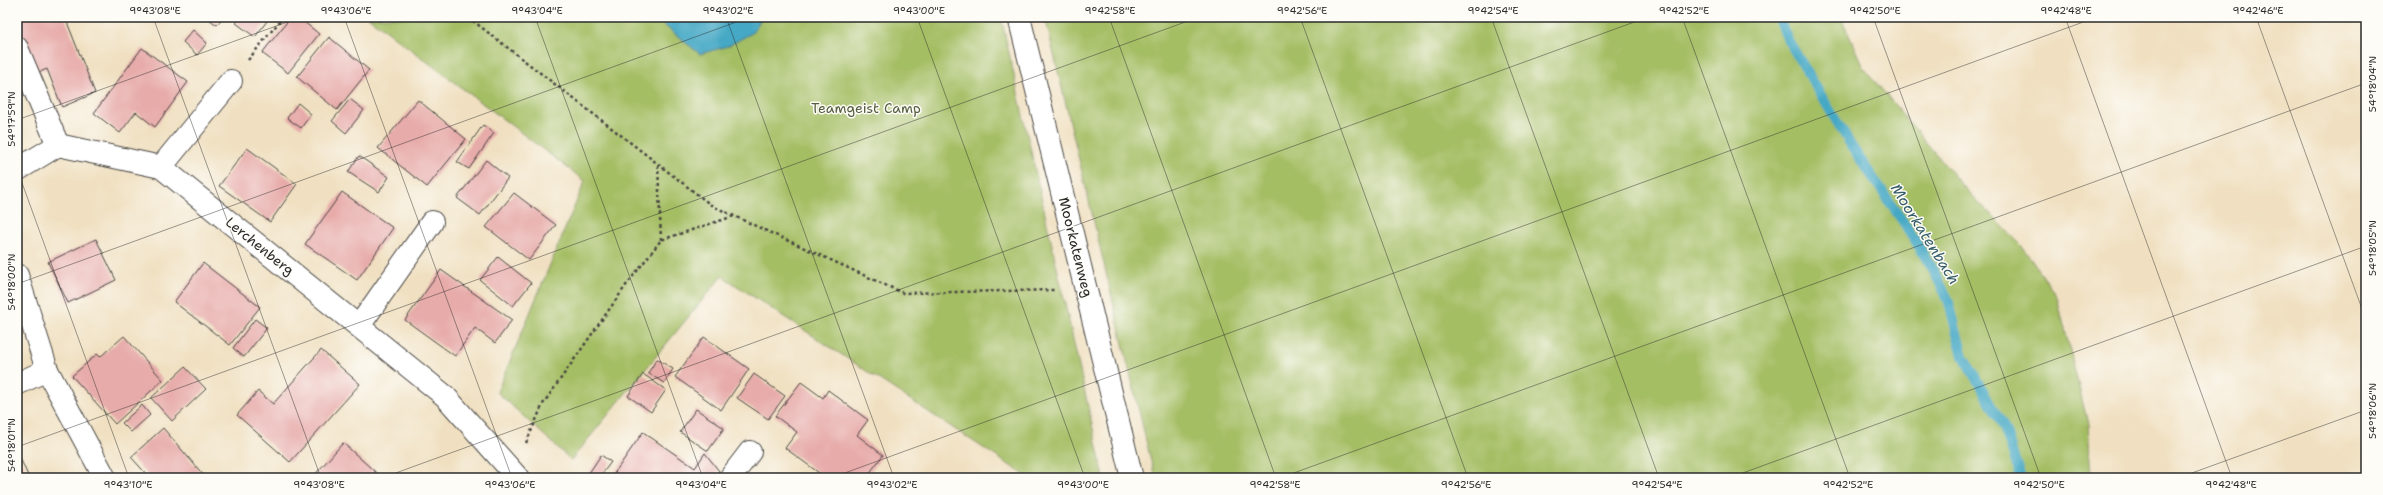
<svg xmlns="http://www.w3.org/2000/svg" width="2383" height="495" viewBox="0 0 2383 495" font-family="'Shantell Sans',sans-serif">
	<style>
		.green { fill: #a4be64; stroke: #687448 }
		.water { fill: #45a8c5; stroke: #386a78 }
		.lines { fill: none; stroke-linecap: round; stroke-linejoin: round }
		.stream { stroke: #45a8c5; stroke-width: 10 }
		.building { fill: #e7acaa }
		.minor-casing { stroke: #494642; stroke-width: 24 }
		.path { stroke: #494642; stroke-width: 2.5; stroke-dasharray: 3 3; stroke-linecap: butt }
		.minor { stroke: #fff; stroke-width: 22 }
		.ticks { fill: none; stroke: #2b2b2b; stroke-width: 1; stroke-opacity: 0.45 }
		.labels { text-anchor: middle; stroke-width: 3; stroke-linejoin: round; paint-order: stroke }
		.park-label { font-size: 14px; fill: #555e3f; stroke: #fdfcf7 }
		.street-label { font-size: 14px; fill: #2b2b2b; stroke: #fdfcf7 }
		.water-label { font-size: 15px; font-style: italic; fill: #355d69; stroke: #fdfcf7 }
		.neatline { fill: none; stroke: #2b2b2b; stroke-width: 1.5 }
		.ticks-label { font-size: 10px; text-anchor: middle; fill: #2b2b2b }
	</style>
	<rect width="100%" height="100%" fill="#fdfcf7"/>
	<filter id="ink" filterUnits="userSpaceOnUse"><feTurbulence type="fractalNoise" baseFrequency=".025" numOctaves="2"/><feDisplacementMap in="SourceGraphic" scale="8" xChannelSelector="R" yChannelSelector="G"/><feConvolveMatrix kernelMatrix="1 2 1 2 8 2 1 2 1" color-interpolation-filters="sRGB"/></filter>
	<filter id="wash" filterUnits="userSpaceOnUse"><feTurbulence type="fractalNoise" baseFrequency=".012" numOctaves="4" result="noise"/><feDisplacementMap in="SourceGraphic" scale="16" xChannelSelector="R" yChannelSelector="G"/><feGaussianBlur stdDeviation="0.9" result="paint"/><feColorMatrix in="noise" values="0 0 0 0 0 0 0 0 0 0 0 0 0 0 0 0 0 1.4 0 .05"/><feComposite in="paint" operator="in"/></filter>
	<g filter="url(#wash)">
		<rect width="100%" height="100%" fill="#f0e0c1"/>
		<g class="green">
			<path d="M368,17H654L700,54L752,33L762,17H1001L1104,478H1029L722,276L571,460L497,392L585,181Z"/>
			<path d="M1045,17H1841L1863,67L1961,184L2021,245L2057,297L2088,424L2091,478H1155Z"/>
		</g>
		<path class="water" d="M654,17H762L752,33L728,46L700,54Z"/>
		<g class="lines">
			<path class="stream" d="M1778,17L1788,40L1852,147L1910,232L1933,270L1948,299L1963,356L2004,427L2021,478"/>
		</g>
		<g id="blocks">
			<g class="building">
				<path d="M17,17H65L95,93L62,107L47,69L35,74L17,28Z"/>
				<path d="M206,17H223L217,25Z"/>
				<path d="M240,17H270L255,37L236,23Z"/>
				<path d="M291,17H298L319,34L288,73L262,53Z"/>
				<path d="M193,30L207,43L197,55L183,42Z"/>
				<path d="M329,37L369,70L337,110L297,77Z"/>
				<path d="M142,48L188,82L155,127L136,112L120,133L94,113Z"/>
				<path d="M350,99L364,110L346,133L332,121Z"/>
				<path d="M418,100L466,139L427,187L378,148Z"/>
				<path d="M298,103L311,114L301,128L287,118Z"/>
				<path d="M483,125L494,133L469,169L457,162Z"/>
				<path d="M247,148L297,184L270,222L219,186Z"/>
				<path d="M359,156L389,177L379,192L348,172Z"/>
				<path d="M486,160L508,178L480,215L457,198Z"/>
				<path d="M342,192L393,228L357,280L305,244Z"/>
				<path d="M514,193L556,225L529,260L486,227Z"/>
				<path d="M96,239L116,280L68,303L48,262Z"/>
				<path d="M498,257L531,283L513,306L480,280Z"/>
				<path d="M203,263L260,307L230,345L174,302Z"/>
				<path d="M441,270L512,320L495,343L475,328L455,356L405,320Z"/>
				<path d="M255,319L267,328L244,357L233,348Z"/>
				<path d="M124,336L163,380L115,424L72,376L97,354L100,357Z"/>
				<path d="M704,337L749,369L721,410L675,377Z"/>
				<path d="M321,350L360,384L290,462L237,415L258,391L273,404Z"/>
				<path d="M657,359L673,369L664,383L648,373Z"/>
				<path d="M185,367L206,389L172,421L151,398Z"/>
				<path d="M643,374L666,390L651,412L628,396Z"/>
				<path d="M754,374L785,396L768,419L737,398Z"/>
				<path d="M801,382L823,398L828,390L868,420L857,435L883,455L866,478H826L785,448L797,432L775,416Z"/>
				<path d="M142,405L150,415L131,432L122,423Z"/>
				<path d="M696,409L724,428L708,451L680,432Z"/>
				<path d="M163,428L206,478H150L131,457Z"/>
				<path d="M643,432L695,468L705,453L719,471L715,478H611Z"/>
				<path d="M343,443L382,478H312Z"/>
				<path d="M17,451L29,478H17Z"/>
				<path d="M601,455L611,462L599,478H596L589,473Z"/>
			</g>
		</g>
	</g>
	<g filter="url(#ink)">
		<use href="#blocks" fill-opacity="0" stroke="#494642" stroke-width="1"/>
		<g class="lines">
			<g class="minor-casing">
				<g id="minor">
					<path d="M1019,17L1132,478"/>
					<path d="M17,48L58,145"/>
					<path d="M161,167L231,81"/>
					<path d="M17,170L58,145L161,167L445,396L518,478"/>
					<path d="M17,275L47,370L105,478"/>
					<path d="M359,326L432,222"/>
					<path d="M17,384L47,370"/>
					<path d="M730,478L750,452"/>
				</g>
			</g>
			<g class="path">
				<path d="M468,17L711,205L734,216L903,293L1056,290"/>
				<path d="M248,60L283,17"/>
				<path d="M658,165L661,240"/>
				<path d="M526,443L543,404L627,284L661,240L734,216"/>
			</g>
			<use href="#minor" class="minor"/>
		</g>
	</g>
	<path class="ticks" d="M153,17L321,478M344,17L512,478M535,17L703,478M726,17L894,478M917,17L1085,478M1109,17L1276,478M1300,17L1468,478M1491,17L1659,478M1682,17L1850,478M1873,17L2041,478M2065,17L2232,478M2256,17L2366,320M17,120L301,17M17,169L129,478M17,284L750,17M17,447L1199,17M382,478L1648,17M831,478L2097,17M1280,478L2366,83M1729,478L2366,246M2178,478L2366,410"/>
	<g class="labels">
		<g class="park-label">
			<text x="866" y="113">Teamgeist Camp</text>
		</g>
		<g class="street-label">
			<text transform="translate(260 246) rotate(39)" y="5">Lerchenberg</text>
			<text transform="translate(1076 247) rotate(76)" y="5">Moorkatenweg</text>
		</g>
		<g class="water-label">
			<text transform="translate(1925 234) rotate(58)" y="5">Moorkatenbach</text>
		</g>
	</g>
	<rect width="2383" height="495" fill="none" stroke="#fdfcf7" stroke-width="44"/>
	<rect x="22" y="22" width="2339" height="451" class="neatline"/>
	<g class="ticks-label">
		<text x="155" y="14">9°43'08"E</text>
		<text x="346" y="14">9°43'06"E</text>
		<text x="537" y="14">9°43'04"E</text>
		<text x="728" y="14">9°43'02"E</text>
		<text x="919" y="14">9°43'00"E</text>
		<text x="1110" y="14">9°42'58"E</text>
		<text x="1302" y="14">9°42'56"E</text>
		<text x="1493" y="14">9°42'54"E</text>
		<text x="1684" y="14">9°42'52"E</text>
		<text x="1875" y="14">9°42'50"E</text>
		<text x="2066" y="14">9°42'48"E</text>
		<text x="2258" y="14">9°42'46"E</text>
		<text transform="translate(2372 84) rotate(-90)" y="4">54°18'04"N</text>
		<text transform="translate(11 119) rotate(-90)" y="4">54°17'59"N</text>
		<text transform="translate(2372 248) rotate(-90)" y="4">54°18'05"N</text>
		<text transform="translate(11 282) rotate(-90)" y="4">54°18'00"N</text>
		<text transform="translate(2372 411) rotate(-90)" y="4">54°18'06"N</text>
		<text transform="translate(11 445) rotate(-90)" y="4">54°18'01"N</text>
		<text x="128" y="488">9°43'10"E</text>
		<text x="319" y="488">9°43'08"E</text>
		<text x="510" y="488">9°43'06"E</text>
		<text x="701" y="488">9°43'04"E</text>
		<text x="892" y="488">9°43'02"E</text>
		<text x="1083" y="488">9°43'00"E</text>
		<text x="1275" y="488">9°42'58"E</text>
		<text x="1466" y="488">9°42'56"E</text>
		<text x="1657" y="488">9°42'54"E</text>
		<text x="1848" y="488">9°42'52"E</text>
		<text x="2039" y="488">9°42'50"E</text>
		<text x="2231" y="488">9°42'48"E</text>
	</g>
</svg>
